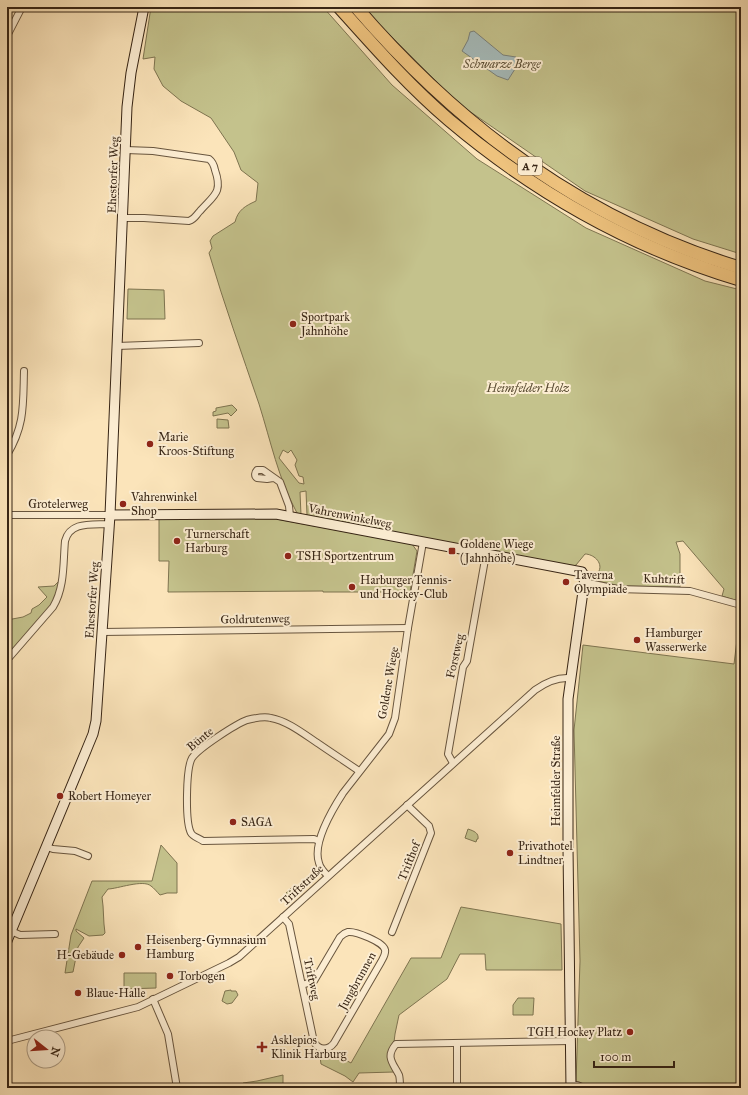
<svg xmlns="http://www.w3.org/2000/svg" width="748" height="1095" viewBox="0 0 748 1095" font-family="'IM FELL Great Primer',serif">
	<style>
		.green { fill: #c4c28c; stroke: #7e7450; fill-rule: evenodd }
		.water { fill: #a5bbbb; stroke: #797f79 }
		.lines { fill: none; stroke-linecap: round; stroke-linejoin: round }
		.street-casing { stroke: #68553e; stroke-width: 8 }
		.secondary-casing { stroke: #372515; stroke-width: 11 }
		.highway-casing { stroke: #372515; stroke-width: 14 }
		.street { stroke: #fcedd2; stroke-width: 6 }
		.secondary { stroke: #fcedd2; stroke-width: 9 }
		.highway { stroke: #eec27d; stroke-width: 12 }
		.poi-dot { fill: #8f2418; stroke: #fcedd2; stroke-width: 1.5 }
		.labels { text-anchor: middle; stroke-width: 4; stroke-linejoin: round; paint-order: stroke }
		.shield { fill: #fcedd2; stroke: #72614e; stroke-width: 1 }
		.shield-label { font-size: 11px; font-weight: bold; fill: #372515 }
		.park-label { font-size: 12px; font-style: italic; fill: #5a4c33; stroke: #fcedd2 }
		.street-label { font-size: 12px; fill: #372515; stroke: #fcedd2 }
		.poi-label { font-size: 12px; fill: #372515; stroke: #fcedd2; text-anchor: start }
	</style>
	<rect width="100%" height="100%" fill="#fbe4ba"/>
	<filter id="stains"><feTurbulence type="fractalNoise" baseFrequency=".005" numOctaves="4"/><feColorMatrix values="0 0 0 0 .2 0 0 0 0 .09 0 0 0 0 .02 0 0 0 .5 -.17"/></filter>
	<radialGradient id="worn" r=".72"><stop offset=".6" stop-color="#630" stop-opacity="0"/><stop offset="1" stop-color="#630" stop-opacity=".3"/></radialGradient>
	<g class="green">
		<path d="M151,7H323L392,85L477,159L586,228L705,281L741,290V1088H593L576,1082L580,961L574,730L583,645L734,664L740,615L741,602L722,596L724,589L683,541L676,542L680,554V587L621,586L596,581L594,579C595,575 597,575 599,571C603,562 593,554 585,554L576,565L571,567L305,517L297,513C278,478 271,442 259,404C242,354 224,304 209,253L212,248L210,241L213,236L235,222C238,210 245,206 256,201L258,183L241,170L234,152L211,118L181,101L163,86L154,69L155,57L143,59ZM283,450L288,453L291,450L297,460L295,465L299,476L303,477L304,484L299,483L279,458ZM306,491L307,515H301L300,492Z"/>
		<path d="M365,7H741V254L693,239L585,191L459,104L374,19Z"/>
		<path d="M128,289L164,290L165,319H127Z"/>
		<path d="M232,405L237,410L231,416L228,413L213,416V412L216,411V408Z"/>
		<path d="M217,419L228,420L229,428H217Z"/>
		<path d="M159,518L276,519L412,544L417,551L410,592H323V591L168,592L169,561H159Z"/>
		<path d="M62,578L58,599L7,660V620L23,617L31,613L32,609L39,605L47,597L38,587L54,586Z"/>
		<path d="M468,829C474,831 479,833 478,839H477L476,842L465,838Z"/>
		<path d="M161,845L177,863V893H167L160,895C157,892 154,888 151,886C143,879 117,889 108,889L102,897C104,909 103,921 105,933L103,935L89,936L76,929V931L84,938L78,947L73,972L65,973L71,935L92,881H152Z"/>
		<path d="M293,886L300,894L293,900L286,893Z"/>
		<path d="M461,907L561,924L562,970H486L485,954H460L447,979L399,1015L395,1034L394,1042C385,1049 392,1063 394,1072L359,1073L353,1082L345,1076L321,1064L319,1050L323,1052L329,1051L351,1063L411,958H441Z"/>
		<path d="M124,973H156V988L124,989Z"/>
		<path d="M231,990V991H236L238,995L232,1003L227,1004L222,1001L225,991Z"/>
		<path d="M518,998H534L533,1015H513V1005Z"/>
		<path d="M283,1075V1088H243V1083L257,1081Z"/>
	</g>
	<path class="water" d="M474,31L503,55L516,57L515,69L508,80L497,76L462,51L468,40L470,32Z"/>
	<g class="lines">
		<g class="street-casing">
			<g id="street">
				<path d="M7,36L22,7"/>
				<path d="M123,218H144L189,221C195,219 196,215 200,211C214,195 223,193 215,170C214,165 213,162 209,159L153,151L126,150"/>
				<path d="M117,346L199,343"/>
				<path d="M7,455C25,425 23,405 24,371"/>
				<path d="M273,478L267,479L257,478C254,476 255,472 257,470H263L280,482L289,506L290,516"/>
				<path d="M7,515H110"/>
				<path d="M584,582L617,589L690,591L741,605"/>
				<path d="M102,632L408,628"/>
				<path d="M7,660L53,607C65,587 63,563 65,541C70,521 92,525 109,524"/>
				<path d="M453,763L448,754L463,667L467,661L486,554"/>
				<path d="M319,841L314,839L203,841C199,838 193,837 191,833C185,822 186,768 192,758C199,748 236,724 247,720C255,718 264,716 271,718C288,721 305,735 319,744C332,753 346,762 359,771"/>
				<path d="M47,847L53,849L75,851L88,856"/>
				<path d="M328,876C324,872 320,868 319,863C312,843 332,810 343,793L389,734L395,718L408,628L423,542"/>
				<path d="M283,917L289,924L314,1042C319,1051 329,1050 334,1043L381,962C383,958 386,954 385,950C384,942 355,931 348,932C344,933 342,935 340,937L314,981L302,985"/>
				<path d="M11,931L20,935L55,934"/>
				<path d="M392,932L431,833L429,826L407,805"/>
				<path d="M153,999L168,1034L177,1088"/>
				<path d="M7,1041L138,1007L229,963L239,957L535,690C546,682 557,677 570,678"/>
				<path d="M457,1044V1088"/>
				<path d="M571,1085H577L584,1088"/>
				<path d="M400,1088C400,1084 400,1078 399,1075C393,1063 385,1057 396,1044L571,1041"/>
			</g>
		</g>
		<g class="secondary-casing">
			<g id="secondary">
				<path d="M110,515L276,514L582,572L585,577L568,699V848L571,1088"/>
				<path d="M7,941L86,751L93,734L96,721L110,515L127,107L131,73L144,7"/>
			</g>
		</g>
		<g class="highway-casing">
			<g id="highway">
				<path d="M339,7C374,46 409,86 449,120C534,192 633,248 741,280"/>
				<path d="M356,7C460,128 587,222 741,268"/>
			</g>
		</g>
		<use href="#street" class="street"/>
		<use href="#secondary" class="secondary"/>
		<use href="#highway" class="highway"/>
	</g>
	<g class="poi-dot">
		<circle cx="293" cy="324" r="4"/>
		<circle cx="150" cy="444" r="4"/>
		<circle cx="123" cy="504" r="4"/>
		<circle cx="177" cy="541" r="4"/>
		<rect x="448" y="547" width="8" height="8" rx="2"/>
		<circle cx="288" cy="556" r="4"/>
		<circle cx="566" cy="582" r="4"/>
		<circle cx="352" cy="587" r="4"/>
		<circle cx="637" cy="640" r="4"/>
		<circle cx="60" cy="796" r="4"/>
		<circle cx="233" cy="822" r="4"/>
		<circle cx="510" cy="853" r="4"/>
		<circle cx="138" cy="947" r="4"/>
		<circle cx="122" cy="955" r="4"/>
		<circle cx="170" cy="976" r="4"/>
		<circle cx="78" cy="993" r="4"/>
		<circle cx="630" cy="1032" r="4"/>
		<path d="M260 1041h4v4h4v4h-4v4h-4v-4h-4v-4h4z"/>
	</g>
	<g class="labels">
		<rect class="shield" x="518" y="157" width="24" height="18" rx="3"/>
		<g class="shield-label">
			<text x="530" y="170">A 7</text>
		</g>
		<g class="park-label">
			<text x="502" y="68">Schwarze Berge</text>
			<text x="528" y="392">Heimfelder Holz</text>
		</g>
		<g class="street-label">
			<text transform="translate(113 175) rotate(-88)" y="4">Ehestorfer Weg</text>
			<text x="58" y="508">Grotelerweg</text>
			<text transform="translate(350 516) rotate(11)" y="4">Vahrenwinkelweg</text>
			<text transform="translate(664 579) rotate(2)" y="4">Kuhtrift</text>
			<text transform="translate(92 600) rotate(-86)" y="4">Ehestorfer Weg</text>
			<text transform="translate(255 619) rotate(-1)" y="4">Goldrutenweg</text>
			<text transform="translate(455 656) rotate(-77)" y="4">Forstweg</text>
			<text transform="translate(388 683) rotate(-80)" y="4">Goldene Wiege</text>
			<text transform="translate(200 739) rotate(-40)" y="4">Bünte</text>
			<text transform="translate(556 781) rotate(-90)" y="4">Heimfelder Straße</text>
			<text transform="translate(409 861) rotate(-68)" y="4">Trifthof</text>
			<text transform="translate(302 885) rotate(-43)" y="4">Triftstraße</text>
			<text transform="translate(312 979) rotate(78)" y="4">Triftweg</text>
			<text transform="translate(357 981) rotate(-61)" y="4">Jungbrunnen</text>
		</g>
		<g class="poi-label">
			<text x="301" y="321">Sportpark<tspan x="301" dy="14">Jahnhöhe</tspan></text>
			<text x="158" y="441">Marie<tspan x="158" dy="14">Kroos-Stiftung</tspan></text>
			<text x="131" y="501">Vahrenwinkel<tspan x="131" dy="14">Shop</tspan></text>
			<text x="185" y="538">Turnerschaft<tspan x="185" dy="14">Harburg</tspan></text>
			<text x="460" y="548">Goldene Wiege<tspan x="460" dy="14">(Jahnhöhe)</tspan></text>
			<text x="296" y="560">TSH Sportzentrum</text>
			<text x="574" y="579">Taverna<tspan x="574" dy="14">Olympiade</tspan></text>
			<text x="360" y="584">Harburger Tennis-<tspan x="360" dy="14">und Hockey-Club</tspan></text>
			<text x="645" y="637">Hamburger<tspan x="645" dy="14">Wasserwerke</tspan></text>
			<text x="68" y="800">Robert Homeyer</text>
			<text x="241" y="826">SAGA</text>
			<text x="518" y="850">Privathotel<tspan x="518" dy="14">Lindtner</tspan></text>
			<text x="146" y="944">Heisenberg-Gymnasium<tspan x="146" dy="14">Hamburg</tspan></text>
			<text x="114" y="959" text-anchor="end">H-Gebäude</text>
			<text x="178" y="980">Torbogen</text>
			<text x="86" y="997">Blaue-Halle</text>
			<text x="622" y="1036" text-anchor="end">TGH Hockey Platz</text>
			<text x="271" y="1044">Asklepios<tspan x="271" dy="14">Klinik Harburg</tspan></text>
		</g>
	</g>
	<rect width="748" height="1095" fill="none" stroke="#fbe4ba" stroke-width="24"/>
	<rect x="8" y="8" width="732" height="1079" fill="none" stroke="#372515" stroke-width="2"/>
	<rect x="12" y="12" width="724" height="1071" fill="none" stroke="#372515"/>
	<g transform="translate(46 1049) rotate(107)"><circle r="19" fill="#fcedd2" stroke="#ad9d86"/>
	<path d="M0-3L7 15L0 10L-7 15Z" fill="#8f2418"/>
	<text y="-6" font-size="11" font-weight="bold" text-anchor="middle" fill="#372515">N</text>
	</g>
	<path d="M594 1061v6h80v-6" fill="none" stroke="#372515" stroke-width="2"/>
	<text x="600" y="1061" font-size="12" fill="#372515" stroke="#fcedd2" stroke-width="3" paint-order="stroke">100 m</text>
	<rect width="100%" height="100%" filter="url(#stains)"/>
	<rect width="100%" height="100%" fill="url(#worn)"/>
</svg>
